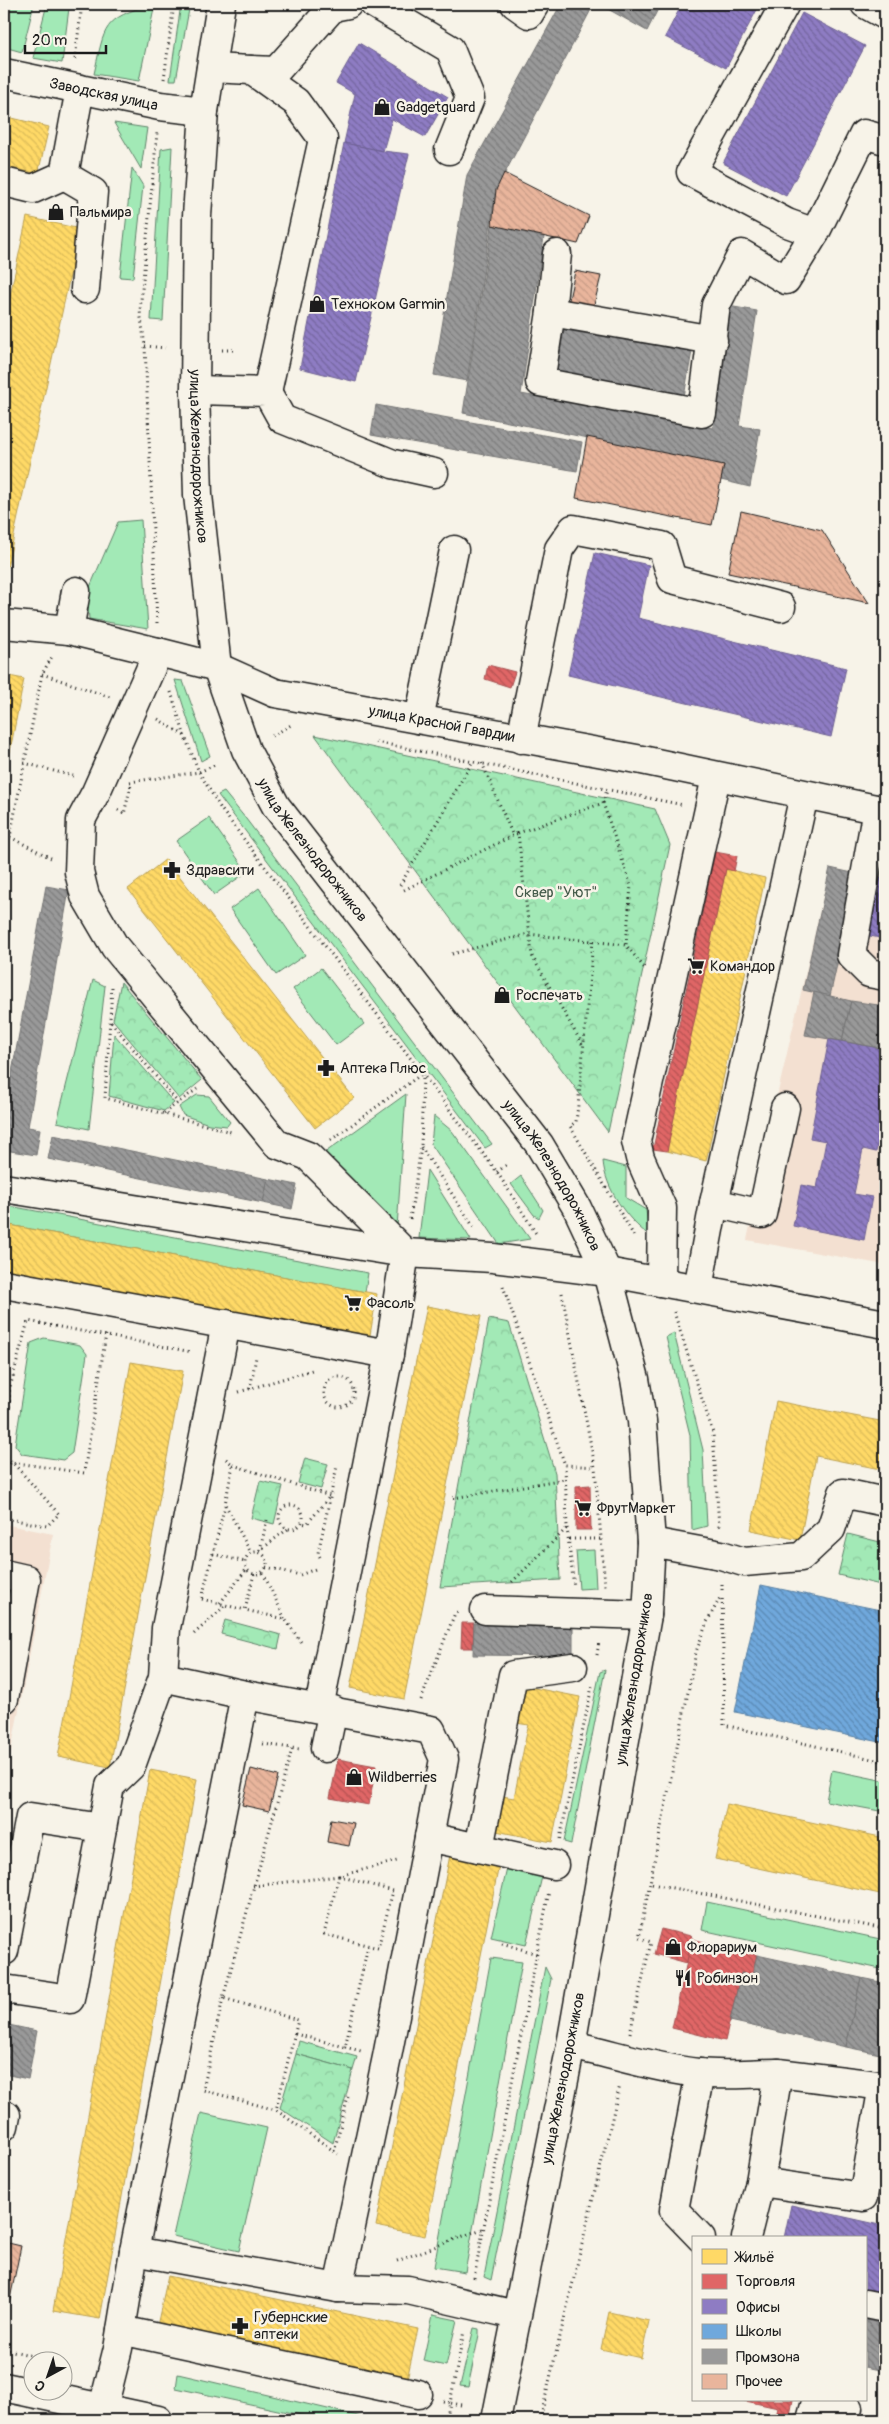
<svg xmlns="http://www.w3.org/2000/svg" width="889" height="2424" viewBox="0 0 889 2424" font-family="Pangolin,sans-serif">
	<style>
		.built { fill: #f3e0d1 }
		.grass { fill: #a2e9b6; stroke: #5f8269 }
		.park { fill: url(#park-crowns); stroke: #5f8269 }
		.homes { fill: url(#homes-back-hatch); stroke: #bba050 }
		.shops { fill: url(#shops-back-hatch); stroke: #a55050 }
		.offices { fill: url(#offices-back-hatch); stroke: #6c5f91 }
		.schools { fill: url(#schools-back-hatch); stroke: #567ea2 }
		.industry { fill: url(#industry-back-hatch); stroke: #747474 }
		.building { fill: url(#building-back-hatch); stroke: #1c1c1c }
		.lines { fill: none; stroke-linecap: round; stroke-linejoin: round }
		.minor-casing { stroke: #1c1c1c; stroke-width: 31 }
		.path { stroke: #1c1c1c; stroke-width: 3; stroke-dasharray: 1 4; stroke-linecap: butt }
		.minor { stroke: #f7f3e8; stroke-width: 28 }
		.labels { text-anchor: middle; stroke-width: 5; stroke-linejoin: round; paint-order: stroke }
		.street-label { font-size: 15px; fill: #1c1c1c; stroke: #f7f3e8 }
		.poi-label { font-size: 15px; fill: #1c1c1c; stroke: #f7f3e8; text-anchor: start }
		.park-label { font-size: 15px; fill: #445a4a; stroke: #f7f3e8 }
	</style>
	<defs>
		<pattern id="park-crowns" width="20" height="18" patternUnits="userSpaceOnUse" patternTransform="scale(1.25)"><rect width="20" height="18" fill="#a2e9b6"/><path d="M2 6a3 3 0 1 1 6 0M12 15a3 3 0 1 1 6 0" fill="none" stroke="#8bc79c"/></pattern>
		<pattern id="homes-back-hatch" width="6" height="6" patternUnits="userSpaceOnUse" patternTransform="scale(1.25)"><rect width="6" height="6" fill="#ffd966"/><path d="M-1 5l2 2M0 0l6 6M5-1l2 2" fill="none" stroke="#daba58"/></pattern>
		<pattern id="shops-back-hatch" width="6" height="6" patternUnits="userSpaceOnUse" patternTransform="scale(1.25)"><rect width="6" height="6" fill="#e06666"/><path d="M-1 5l2 2M0 0l6 6M5-1l2 2" fill="none" stroke="#b55353"/></pattern>
		<pattern id="offices-back-hatch" width="6" height="6" patternUnits="userSpaceOnUse" patternTransform="scale(1.25)"><rect width="6" height="6" fill="#8e7cc3"/><path d="M-1 5l2 2M0 0l6 6M5-1l2 2" fill="none" stroke="#73659e"/></pattern>
		<pattern id="schools-back-hatch" width="6" height="6" patternUnits="userSpaceOnUse" patternTransform="scale(1.25)"><rect width="6" height="6" fill="#6fa8dc"/><path d="M-1 5l2 2M0 0l6 6M5-1l2 2" fill="none" stroke="#5a88b2"/></pattern>
		<pattern id="industry-back-hatch" width="6" height="6" patternUnits="userSpaceOnUse" patternTransform="scale(1.25)"><rect width="6" height="6" fill="#999"/><path d="M-1 5l2 2M0 0l6 6M5-1l2 2" fill="none" stroke="#7c7c7c"/></pattern>
		<pattern id="building-back-hatch" width="6" height="6" patternUnits="userSpaceOnUse" patternTransform="scale(1.25)"><rect width="6" height="6" fill="#e9b59c"/><path d="M-1 5l2 2M0 0l6 6M5-1l2 2" fill="none" stroke="#c79b86"/></pattern>
	</defs>
	<rect width="100%" height="100%" fill="#f7f3e8"/>
	<filter id="ink" filterUnits="userSpaceOnUse"><feTurbulence type="fractalNoise" baseFrequency=".02" numOctaves="2"/><feDisplacementMap in="SourceGraphic" scale="10" xChannelSelector="R" yChannelSelector="G"/><feConvolveMatrix kernelMatrix="1 2 1 2 8 2 1 2 1" color-interpolation-filters="sRGB"/></filter>
	<g filter="url(#ink)">
		<g class="built">
			<path d="M830,868L885,879V1265L747,1240L778,1092Z"/>
			<path d="M4,1524L53,1534L4,1787Z"/>
		</g>
		<g class="grass">
			<path d="M4,4H34L22,52L4,47Z"/>
			<path d="M47,4L69,8L62,63L33,58Z"/>
			<path d="M152,4H155L139,81L94,74C105,26 102,19 152,4Z"/>
			<path d="M181,4H190L176,80H170Z"/>
			<path d="M114,123L147,128L141,169Z"/>
			<path d="M172,147L163,321L151,320L161,149Z"/>
			<path d="M132,168L143,186L133,278L120,277Z"/>
			<path d="M141,520L148,629L89,619L87,594L118,522Z"/>
			<path d="M175,680L183,681L210,756L201,761Z"/>
			<path d="M224,792L246,819L492,1144L485,1148L218,795Z"/>
			<path d="M209,818L247,872L214,895L176,841Z"/>
			<path d="M259,888L305,955L276,975L230,909Z"/>
			<path d="M321,968L364,1024L336,1045L293,989Z"/>
			<path d="M93,980L105,986L89,1129L57,1122Z"/>
			<path d="M406,1094L397,1228L323,1154Z"/>
			<path d="M197,1095L209,1096L230,1122L227,1126L209,1124L183,1115L179,1107Z"/>
			<path d="M434,1116L452,1131L530,1239L499,1244L431,1144Z"/>
			<path d="M603,1161L626,1167V1198L646,1210L649,1235C627,1220 605,1188 603,1161Z"/>
			<path d="M427,1170L471,1240L419,1238Z"/>
			<path d="M521,1176L543,1210L539,1218L534,1215L511,1184Z"/>
			<path d="M4,1205L368,1273L365,1292L4,1224Z"/>
			<path d="M674,1333L703,1450L707,1526L692,1530L690,1435L666,1337Z"/>
			<path d="M44,1338L80,1345L87,1354L72,1453L63,1460L22,1454L15,1445L31,1343Z"/>
			<path d="M594,1550L596,1588L579,1589L576,1551Z"/>
			<path d="M605,1670L571,1844L564,1842L600,1672Z"/>
			<path d="M832,1770L885,1781V1812L826,1801Z"/>
			<path d="M509,1860L544,1868L526,1945L491,1937Z"/>
			<path d="M707,1902L885,1940V1970L702,1930Z"/>
			<path d="M491,1958L522,1962L465,2272L434,2267Z"/>
			<path d="M545,1967L551,1979L491,2280L484,2277Z"/>
			<path d="M299,2041L357,2057L353,2070L296,2054Z"/>
			<path d="M201,2113L267,2128L239,2251L173,2236Z"/>
			<path d="M433,2315L457,2320L446,2366L423,2361Z"/>
			<path d="M474,2328L479,2329V2335L468,2387L460,2386Z"/>
			<path d="M178,2374L375,2420H324L176,2388Z"/>
		</g>
		<g class="park">
			<path d="M315,735L655,809L670,845L608,1132Z"/>
			<path d="M121,982L202,1080L179,1099L113,1020Z"/>
			<path d="M114,1034L174,1103L164,1111L109,1096Z"/>
			<path d="M489,1319L509,1323L555,1473L560,1580L440,1587Z"/>
			<path d="M305,1458L328,1464L321,1489L298,1483Z"/>
			<path d="M260,1481L283,1486L274,1524L251,1518Z"/>
			<path d="M848,1534L884,1543L882,1551L885,1553V1586L838,1575Z"/>
			<path d="M225,1620L281,1635L278,1649L221,1634Z"/>
			<path d="M296,2054L353,2070L333,2143L280,2108Z"/>
		</g>
		<g class="homes">
			<path d="M4,116L49,127L38,174L4,166Z"/>
			<path d="M27,217L80,229L4,582V323Z"/>
			<path d="M4,675L24,679L4,782Z"/>
			<path d="M166,859L354,1098L315,1128L128,889Z"/>
			<path d="M726,869L765,878L706,1161L667,1151Z"/>
			<path d="M4,1224L377,1294L369,1341L4,1272Z"/>
			<path d="M427,1306L481,1316L404,1699L350,1688Z"/>
			<path d="M131,1362L183,1371L110,1767L58,1757Z"/>
			<path d="M776,1401L885,1422V1470L816,1456L800,1540L751,1530Z"/>
			<path d="M524,1686L580,1697L552,1842L496,1831L502,1796L514,1798L527,1732L529,1725L516,1723Z"/>
			<path d="M150,1770L197,1779L100,2319L53,2311Z"/>
			<path d="M727,1804L885,1838V1895L715,1859Z"/>
			<path d="M450,1855L499,1865L425,2236L376,2226Z"/>
			<path d="M168,2276L418,2329L407,2379L157,2326Z"/>
			<path d="M609,2312L649,2321L641,2358L601,2349Z"/>
		</g>
		<g class="shops">
			<path d="M488,665L515,672L510,687L485,679Z"/>
			<path d="M715,852L737,856L734,871L726,869L667,1151L653,1149Z"/>
			<path d="M590,1485L591,1530H576V1486Z"/>
			<path d="M462,1623H474L473,1648H461Z"/>
			<path d="M338,1759L376,1766L369,1805L330,1798Z"/>
			<path d="M661,1929L691,1936L693,1939L687,1963L654,1954Z"/>
			<path d="M692,1939L757,1955L752,1975L741,1973L725,2041L672,2028Z"/>
			<path d="M741,2400H793L789,2420H775L778,2408Z"/>
		</g>
		<g class="offices">
			<path d="M682,4H760L726,68L665,37Z"/>
			<path d="M802,13L865,46L786,196L723,163Z"/>
			<path d="M359,43L448,97L425,137L392,119L383,151L344,143L355,94L336,83Z"/>
			<path d="M344,143L383,151L409,154L356,382L300,368Z"/>
			<path d="M595,553L649,565L638,618L846,668L831,737L568,675Z"/>
			<path d="M874,877L885,879V939L865,935Z"/>
			<path d="M829,1039L885,1049V1105L876,1152L863,1149L854,1194L872,1197L864,1240L793,1226L801,1185L817,1188L826,1141L810,1138Z"/>
			<path d="M791,2205L885,2226V2294L865,2290V2238H784Z"/>
		</g>
		<path class="schools" d="M761,1585L885,1611V1743L735,1712Z"/>
		<g class="industry">
			<path d="M561,4H594L496,190L467,381L434,375L467,175Z"/>
			<path d="M599,4H658L660,5L647,31Z"/>
			<path d="M492,225L544,237L521,394L713,428L728,306L757,311L739,426L760,429L750,487L721,480L724,465L463,413Z"/>
			<path d="M564,330L692,351L684,397L556,376Z"/>
			<path d="M376,405L582,442L577,471L371,435Z"/>
			<path d="M830,868L857,874L830,996L803,990Z"/>
			<path d="M46,886L69,890L28,1127L40,1129L36,1155L4,1150V1116Z"/>
			<path d="M814,992L851,1001L842,1041L805,1035Z"/>
			<path d="M851,1001L885,1006V1049L842,1041Z"/>
			<path d="M53,1135L268,1179L263,1203L48,1159Z"/>
			<path d="M268,1179L297,1185L292,1209L263,1203Z"/>
			<path d="M474,1623L573,1624V1656L473,1655Z"/>
			<path d="M757,1955L861,1978L846,2047L730,2021L741,1973L752,1975Z"/>
			<path d="M861,1978L885,1983V2055L846,2047Z"/>
			<path d="M4,2024L37,2031L28,2079L4,2074Z"/>
			<path d="M865,2320L885,2324V2371L865,2367Z"/>
		</g>
		<g class="building">
			<path d="M504,173L589,216L578,244L492,225L496,190Z"/>
			<path d="M575,271L601,276L593,309L568,304Z"/>
			<path d="M587,437L724,465L712,525L576,498Z"/>
			<path d="M741,511L822,530L869,603L728,573Z"/>
			<path d="M251,1769L278,1776L269,1811L242,1805Z"/>
			<path d="M331,1819L354,1823L349,1846L327,1842Z"/>
			<path d="M4,2242L21,2246L9,2304L4,2303Z"/>
		</g>
		<g class="lines">
			<g class="minor-casing">
				<g id="minor">
					<path id="s1" d="M221,4L204,111L197,216L195,390L198,495L217,667L246,750L276,806L539,1144L577,1208L607,1272L635,1379L642,1421L651,1542L647,1615L571,2045L496,2420"/>
					<path d="M374,4L450,49L470,98L449,150"/>
					<path d="M515,4L529,14L535,4"/>
					<path d="M785,4L691,172L787,223L815,233"/>
					<path d="M865,4L885,15"/>
					<path d="M211,68L251,70L296,102L323,139L267,392"/>
					<path d="M251,70L276,71L333,7L348,4"/>
					<path id="s2" d="M4,73L160,106L204,111"/>
					<path d="M64,175L93,192L85,289"/>
					<path d="M64,175L80,89"/>
					<path d="M4,182L33,189L64,175"/>
					<path d="M551,312L557,254"/>
					<path d="M713,340L551,312L540,382L702,413L716,305L742,254L786,280L815,233L864,134L885,140"/>
					<path d="M195,390L267,392L282,419L393,464L434,473"/>
					<path id="s3" d="M4,624L69,630L158,652L217,667L275,693L642,760L885,811"/>
					<path d="M69,630L76,591"/>
					<path d="M158,652L96,792L81,820L79,872L85,896L115,947L277,1144L308,1156L405,1253L389,1354L319,1708"/>
					<path d="M419,719L454,550"/>
					<path d="M521,739L559,549L573,529L662,546L672,579L781,607"/>
					<path d="M877,809L851,955L869,973L885,976"/>
					<path d="M4,1188L405,1253L493,1258L607,1272L885,1324"/>
					<path d="M714,1203L762,1214L785,1108"/>
					<path d="M661,1282L662,1208L640,1158L636,1141L716,777"/>
					<path d="M4,1284L389,1354"/>
					<path d="M698,1288L714,1203L804,795"/>
					<path d="M651,1542L721,1555L744,1562L801,1557L831,1529L843,1493L885,1502"/>
					<path d="M4,1574L26,1579L4,1699"/>
					<path d="M485,1610L647,1615"/>
					<path d="M163,1677L245,1695L431,1730L444,1759L387,2057L338,2288"/>
					<path d="M325,1748L333,1710"/>
					<path d="M429,1837L554,1865"/>
					<path d="M479,1848L513,1675L573,1667"/>
					<path d="M4,1951L30,1817L102,1828"/>
					<path d="M4,1989L70,1999L110,1786L131,1766L163,1677L166,1628L226,1324"/>
					<path d="M571,2045C613,2054 654,2068 698,2073C723,2076 752,2073 778,2073L760,2182L746,2238"/>
					<path d="M700,2073L674,2210L701,2238"/>
					<path d="M778,2073L885,2086"/>
					<path d="M4,2126L6,2115"/>
					<path d="M760,2182L863,2197L883,2086"/>
					<path d="M134,2251L338,2288L408,2290L516,2315"/>
					<path d="M865,2304L885,2308"/>
					<path d="M121,2330L418,2394"/>
					<path d="M4,2387L158,2420"/>
					<path d="M103,2408L118,2348L134,2251L245,1695"/>
					<path d="M811,2420L816,2402L848,2408L845,2420"/>
				</g>
			</g>
			<g class="path">
				<path d="M75,59L82,4"/>
				<path d="M164,79L174,4"/>
				<path d="M145,346L165,348"/>
				<path d="M222,350H234"/>
				<path d="M157,623L145,346L140,311L157,133"/>
				<path d="M42,674L110,697"/>
				<path d="M171,692L185,737L199,772L221,809L497,1172L537,1235"/>
				<path d="M158,719L185,736"/>
				<path d="M272,736L291,725"/>
				<path d="M376,742L683,805"/>
				<path d="M24,763L73,776"/>
				<path d="M482,763L513,836"/>
				<path d="M130,782L199,772L217,764"/>
				<path d="M603,803L607,790"/>
				<path d="M118,810L124,814L131,785"/>
				<path d="M51,858L10,837L42,674L53,655"/>
				<path d="M400,885L473,761"/>
				<path d="M404,890L518,833"/>
				<path d="M593,941L579,1097L576,1122L570,1126L634,1236"/>
				<path d="M452,954L528,934L626,945L646,970"/>
				<path d="M112,987L105,1098L231,1132"/>
				<path d="M111,1022L178,1103"/>
				<path d="M582,1044L532,956L518,833L603,803L631,886L626,945"/>
				<path d="M164,1113L197,1089"/>
				<path d="M331,1140L423,1073"/>
				<path d="M421,1147L475,1229"/>
				<path d="M497,1172L509,1163"/>
				<path d="M410,1219L421,1147L423,1073"/>
				<path d="M503,1286L565,1465L595,1467"/>
				<path d="M562,1293L595,1467L605,1586"/>
				<path d="M674,1312L713,1433L719,1527"/>
				<path d="M4,1356C8,1382 14,1409 4,1435"/>
				<circle cx="339" cy="1392" r="15"/>
				<path d="M250,1389L256,1357"/>
				<path d="M9,1391L28,1321L192,1352"/>
				<path d="M239,1392L312,1370"/>
				<path d="M4,1453L59,1514L47,1526L4,1518"/>
				<path d="M226,1459L233,1465L225,1504L251,1553"/>
				<path d="M233,1465L330,1496L307,1524L301,1523"/>
				<path d="M4,1472L11,1462L84,1473L106,1334"/>
				<path d="M453,1498L565,1479"/>
				<circle cx="291" cy="1517" r="12"/>
				<path d="M567,1528L574,1587"/>
				<path d="M569,1539H601"/>
				<path d="M260,1550L267,1520"/>
				<path d="M259,1551L288,1529"/>
				<circle cx="256" cy="1563" r="11"/>
				<path d="M213,1554L245,1562"/>
				<path d="M320,1557L318,1553L337,1466"/>
				<path d="M266,1567L300,1575L318,1568"/>
				<path d="M263,1573L285,1619"/>
				<path d="M254,1574L245,1610L285,1619L303,1645"/>
				<path d="M512,1582L567,1528L565,1465"/>
				<path d="M722,1584L724,1725L885,1762"/>
				<path d="M202,1598L225,1505"/>
				<path d="M202,1599L245,1610"/>
				<path d="M220,1603L246,1570"/>
				<path d="M194,1634L227,1604"/>
				<path d="M597,1655L599,1641"/>
				<path d="M421,1700L455,1613L458,1612"/>
				<path d="M263,1744L299,1749"/>
				<path d="M292,1749L223,1998L298,2020L276,2110L338,2154"/>
				<path d="M560,1839L592,1686"/>
				<path d="M339,1876L393,1891L378,1948L324,1934Z"/>
				<path d="M652,1884L885,1929"/>
				<path d="M253,1886L339,1876L397,1861"/>
				<path d="M502,1943L537,1954"/>
				<path d="M223,1998L203,2090L276,2110"/>
				<path d="M630,2033L651,1942L639,1938L696,1652L707,1622L721,1596"/>
				<path d="M295,2034L345,2047L368,1946"/>
				<path d="M345,2047L361,2051"/>
				<path d="M334,2151L348,2097"/>
				<path d="M397,2261L482,2229"/>
				<path d="M474,2278L549,1891"/>
				<path d="M4,2349L43,2358L45,2362"/>
				<path d="M443,2401L450,2403L446,2420"/>
				<path d="M461,2405L450,2403L464,2331"/>
				<path d="M540,2420L620,2085"/>
			</g>
			<use href="#minor" class="minor"/>
		</g>
	</g>
	<defs>
		<g id="shop-bare" transform="scale(1.35)"><path d="M-5-2.5h2.3a2.7 3.5 0 0 1 5.4 0H5L5.5 6h-11ZM-1.5-2.5h3a1.5 2.3 0 0 0-3 0Z" fill="#1c1c1c" stroke="#f7f3e8" stroke-width="2.5" paint-order="stroke"/></g>
		<g id="pharmacy-bare" transform="scale(1.35)"><path d="M-2-6h4v4h4v4h-4v4h-4v-4h-4v-4h4Z" fill="#1c1c1c" stroke="#f7f3e8" stroke-width="2.5" paint-order="stroke"/></g>
		<g id="supermarket-bare" transform="scale(1.35)"><path d="M-6-5.5h2.5l.6 2H6L4.5 2H-2.5L-4.4-4H-6ZM-1.5 3.2a1.3 1.3 0 1 0 .1 0ZM3 3.2a1.3 1.3 0 1 0 .1 0Z" fill="#1c1c1c" stroke="#f7f3e8" stroke-width="2.5" paint-order="stroke"/></g>
		<g id="restaurant-bare" transform="scale(1.35)"><path d="M-5-6h1v4h1v-4h1v4h1v-4h1v5L-1.5 .5V6h-2V.5L-5-1ZM5-6V6H3V1.5H1.5Q1.5-4 5-6Z" fill="#1c1c1c" stroke="#f7f3e8" stroke-width="2.5" paint-order="stroke"/></g>
	</defs>
	<g fill-rule="evenodd">
		<use href="#shop-bare" x="382" y="107"/>
		<use href="#shop-bare" x="56" y="212"/>
		<use href="#shop-bare" x="317" y="304"/>
		<use href="#pharmacy-bare" x="172" y="870"/>
		<use href="#supermarket-bare" x="696" y="966"/>
		<use href="#shop-bare" x="502" y="995"/>
		<use href="#pharmacy-bare" x="326" y="1068"/>
		<use href="#supermarket-bare" x="353" y="1303"/>
		<use href="#supermarket-bare" x="583" y="1508"/>
		<use href="#shop-bare" x="354" y="1777"/>
		<use href="#shop-bare" x="673" y="1947"/>
		<use href="#restaurant-bare" x="683" y="1978"/>
		<use href="#pharmacy-bare" x="240" y="2326"/>
	</g>
	<g class="labels">
		<g class="street-label">
			<text dy="5" stroke="none"><textPath href="#s2" startOffset="102">Заводская улица</textPath></text>
			<text dy="5" stroke="none"><textPath href="#s1" startOffset="454">улица Железнодорожников</textPath></text>
			<text dy="5" stroke="none"><textPath href="#s3" startOffset="451">улица Красной Гвардии</textPath></text>
			<text dy="5" stroke="none"><textPath href="#s1" startOffset="874">улица Железнодорожников</textPath></text>
			<text dy="5" stroke="none"><textPath href="#s1" startOffset="1279">улица Железнодорожников</textPath></text>
			<text transform="translate(634 1679) rotate(-81)" y="5">улица Железнодорожников</text>
			<text transform="translate(563 2078) rotate(-79)" y="5">улица Железнодорожников</text>
		</g>
		<g class="poi-label">
			<text x="396" y="112">Gadgetguard</text>
			<text x="70" y="217">Пальмира</text>
			<text x="331" y="309">Техноком Garmin</text>
			<text x="186" y="875">Здравсити</text>
			<text x="710" y="971">Командор</text>
			<text x="516" y="1000">Роспечать</text>
			<text x="340" y="1073">Аптека Плюс</text>
			<text x="367" y="1308">Фасоль</text>
			<text x="597" y="1513">ФрутМаркет</text>
			<text x="368" y="1782">Wildberries</text>
			<text x="687" y="1952">Флорариум</text>
			<text x="697" y="1983">Робинзон</text>
			<text x="254" y="2322">Губернские<tspan x="254" dy="17">аптеки</tspan></text>
		</g>
		<g class="park-label">
			<text x="556" y="897">Сквер "Уют"</text>
		</g>
	</g>
	<rect width="889" height="2424" fill="none" stroke="#f7f3e8" stroke-width="20"/>
	<rect x="10" y="10" width="869" height="2404" fill="none" stroke="#1c1c1c" stroke-width="2" filter="url(#ink)"/>
	<rect x="692" y="2236" width="175" height="165" fill="#f7f3e8" stroke="#9f9d96"/>
	<rect x="702" y="2249" width="25" height="15" fill="#ffd966" stroke="#9f9d96"/>
	<text x="736" y="2262" font-size="15" fill="#1c1c1c">Жильё</text>
	<rect x="702" y="2274" width="25" height="15" fill="#e06666" stroke="#9f9d96"/>
	<text x="736" y="2286" font-size="15" fill="#1c1c1c">Торговля</text>
	<rect x="702" y="2299" width="25" height="15" fill="#8e7cc3" stroke="#9f9d96"/>
	<text x="736" y="2312" font-size="15" fill="#1c1c1c">Офисы</text>
	<rect x="702" y="2324" width="25" height="15" fill="#6fa8dc" stroke="#9f9d96"/>
	<text x="736" y="2336" font-size="15" fill="#1c1c1c">Школы</text>
	<rect x="702" y="2349" width="25" height="15" fill="#999999" stroke="#9f9d96"/>
	<text x="736" y="2362" font-size="15" fill="#1c1c1c">Промзона</text>
	<rect x="702" y="2374" width="25" height="15" fill="#e9b59c" stroke="#9f9d96"/>
	<text x="736" y="2386" font-size="15" fill="#1c1c1c">Прочее</text>
	<g transform="translate(48 2376) rotate(220)"><circle r="24" fill="#f7f3e8" stroke="#9f9d96"/>
	<path d="M0-4L9 19L0 12L-9 19Z" fill="#1c1c1c"/>
	<text y="-8" font-size="14" font-weight="bold" text-anchor="middle" fill="#1c1c1c">С</text>
	</g>
	<path d="M25 45v8h81v-8" fill="none" stroke="#1c1c1c" stroke-width="2.5"/>
	<text x="32" y="45" font-size="15" fill="#1c1c1c" stroke="#f7f3e8" stroke-width="4" paint-order="stroke">20 m</text>
</svg>
